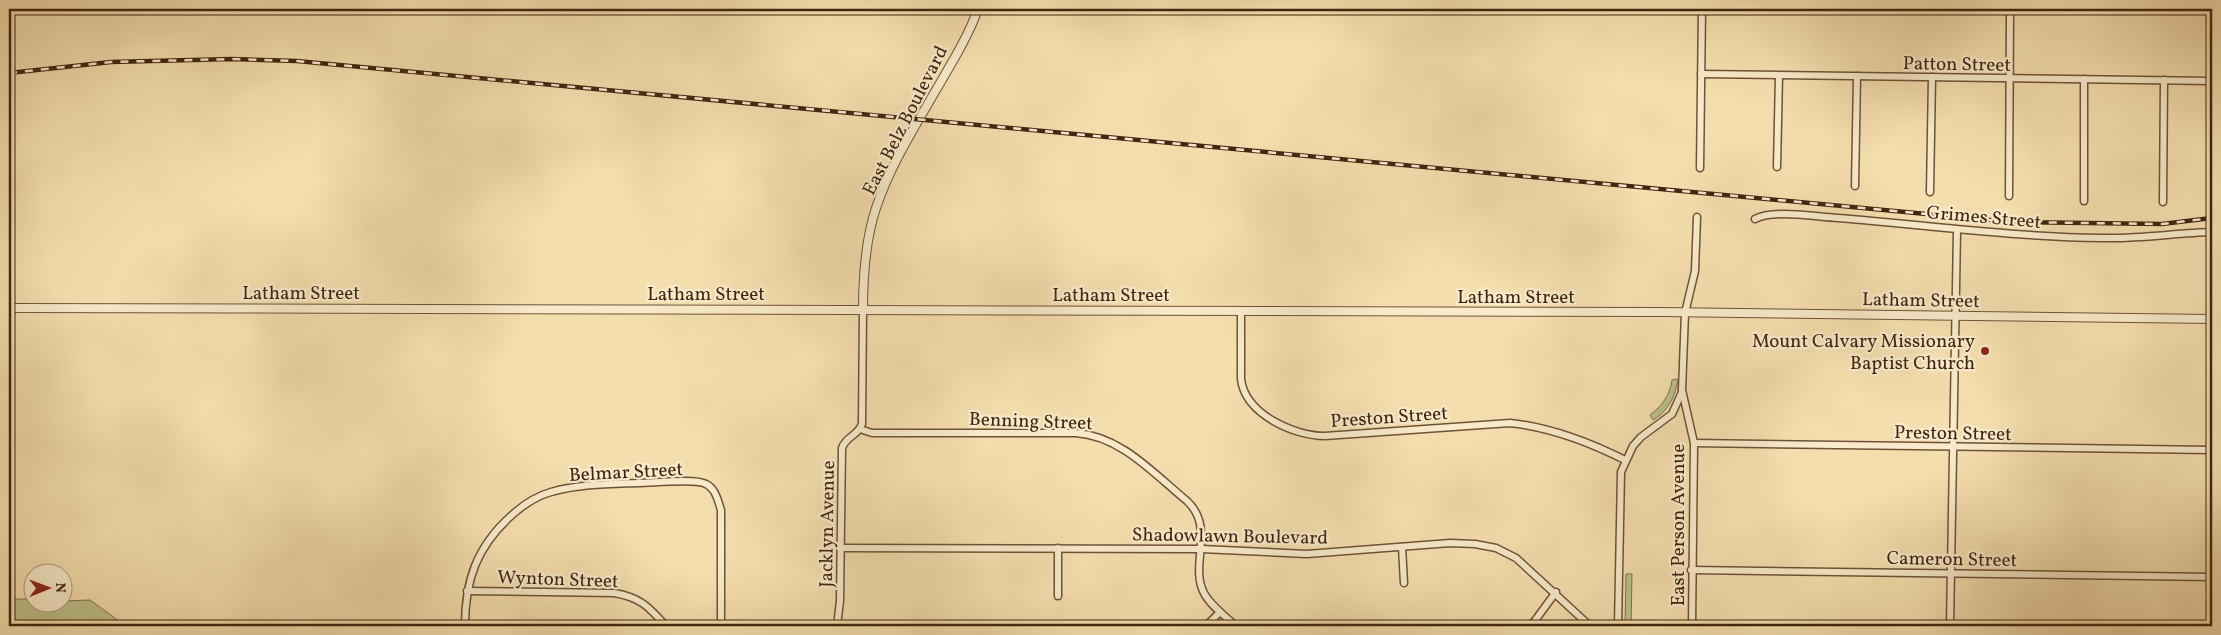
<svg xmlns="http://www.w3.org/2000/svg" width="2221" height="635" viewBox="0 0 2221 635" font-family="Vollkorn,serif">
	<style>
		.green { fill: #bdc189; stroke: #7f734d }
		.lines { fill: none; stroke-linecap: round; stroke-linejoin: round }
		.stream { stroke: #787f71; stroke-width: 2.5 }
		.minor-casing { stroke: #6e5338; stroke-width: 9 }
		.tertiary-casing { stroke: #6e5338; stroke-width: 10 }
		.minor { stroke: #f8eaca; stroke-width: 6 }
		.tertiary { stroke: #f8eaca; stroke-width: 8 }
		.rail-casing { stroke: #412511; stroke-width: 4.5 }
		.rail { stroke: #f8eaca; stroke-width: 2.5; stroke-dasharray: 8; stroke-linecap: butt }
		.poi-dot { fill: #8f2418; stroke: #f8eaca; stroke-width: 2 }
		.labels { text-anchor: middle; stroke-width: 4.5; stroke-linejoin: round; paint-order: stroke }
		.street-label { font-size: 19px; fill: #412511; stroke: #f8eaca }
		.poi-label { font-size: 19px; fill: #412511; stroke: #f8eaca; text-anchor: end }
	</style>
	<rect width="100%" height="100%" fill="#f5deae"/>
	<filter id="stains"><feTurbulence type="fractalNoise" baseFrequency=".004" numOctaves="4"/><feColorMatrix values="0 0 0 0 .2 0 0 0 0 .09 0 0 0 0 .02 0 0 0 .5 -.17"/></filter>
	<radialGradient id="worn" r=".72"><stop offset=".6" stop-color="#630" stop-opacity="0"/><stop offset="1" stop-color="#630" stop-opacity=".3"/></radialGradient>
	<g class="green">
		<path d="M1678,379C1676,395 1668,412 1653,420L1650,415C1662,406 1670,395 1672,380Z"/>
		<path d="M1626,574H1632L1631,626H1625Z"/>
		<path d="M9,599H32V602L90,600L126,626H9Z"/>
	</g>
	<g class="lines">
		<path class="stream" d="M9,622L16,626"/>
		<g class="minor-casing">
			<g id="minor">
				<path d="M1701,74L2212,81"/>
				<path d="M2084,79V201"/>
				<path d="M1777,167L1779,76"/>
				<path d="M1700,168L1702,9"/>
				<path d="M1855,186L1857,76"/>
				<path d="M1930,192L1932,77"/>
				<path d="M2009,196L2010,9"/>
				<path d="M2163,202L2164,80"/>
				<path d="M1755,219C1774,209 1815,217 1838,218C1926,225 2014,237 2102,238C2139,239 2176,233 2212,232"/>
				<path d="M1241,311V379C1245,414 1294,436 1325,436L1510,423C1549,427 1589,442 1625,460"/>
				<path d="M860,429L872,433H1076C1121,436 1154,474 1187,501C1216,528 1189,565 1204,593C1211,606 1225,616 1236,626"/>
				<path d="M1694,443L2212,450"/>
				<path d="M1402,547L1404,583"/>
				<path d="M840,548L1201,549L1307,554L1450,543L1475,544L1496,548L1516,558L1590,626"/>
				<path d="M1691,570L2212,577"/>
				<path d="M467,591L614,593C640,597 649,607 666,626"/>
				<path d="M1058,596V548"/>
				<path d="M465,626C465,580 477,546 512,515C523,505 537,496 551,492C579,484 609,484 638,483C653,483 695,478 706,484C716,489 718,501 721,510V626"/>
				<path d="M837,626L840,601L842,448C846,436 858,436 862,424L863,310"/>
				<path d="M1206,626L1220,612"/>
				<path d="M1531,626L1556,592"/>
				<path d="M1618,626L1621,472L1633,446L1641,437L1672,414L1682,392"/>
				<path d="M1692,626L1694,443L1682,390L1685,313L1695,271L1697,217"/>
				<path d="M1950,626L1957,231"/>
			</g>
		</g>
		<g class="tertiary-casing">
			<g id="tertiary">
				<path d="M9,308L1663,312L2212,319"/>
				<path d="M863,310C863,276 865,241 876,208C890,166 914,128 936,90C951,64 968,37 978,9"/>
			</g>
		</g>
		<use href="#minor" class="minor"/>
		<use href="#tertiary" class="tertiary"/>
		<g class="rail-casing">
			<path id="rail" d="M9,73L111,62L232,59L297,61L2011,222L2162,224L2212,218"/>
		</g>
		<use href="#rail" class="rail"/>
	</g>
	<circle class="poi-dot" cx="1985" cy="351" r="5"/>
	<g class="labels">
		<g class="street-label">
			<text transform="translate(1957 63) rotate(1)" y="7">Patton Street</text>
			<text transform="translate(904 120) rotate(-63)" y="7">East Belz Boulevard</text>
			<text transform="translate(1984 216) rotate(5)" y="7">Grimes Street</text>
			<text x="301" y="299">Latham Street</text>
			<text x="706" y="300">Latham Street</text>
			<text x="1111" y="301">Latham Street</text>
			<text x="1516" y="303">Latham Street</text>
			<text transform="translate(1921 299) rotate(1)" y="7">Latham Street</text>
			<text transform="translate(1389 416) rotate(-4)" y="7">Preston Street</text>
			<text transform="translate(1031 420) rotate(2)" y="7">Benning Street</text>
			<text transform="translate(1953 432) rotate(1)" y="7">Preston Street</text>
			<text transform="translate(626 471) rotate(-3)" y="7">Belmar Street</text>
			<text transform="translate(826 524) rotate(-89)" y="7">Jacklyn Avenue</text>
			<text transform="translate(1677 525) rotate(-90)" y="7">East Person Avenue</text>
			<text transform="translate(1230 535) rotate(1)" y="7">Shadowlawn Boulevard</text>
			<text transform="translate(1952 558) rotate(1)" y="7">Cameron Street</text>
			<text transform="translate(558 578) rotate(2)" y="7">Wynton Street</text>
		</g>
		<g class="poi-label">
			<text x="1975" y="347">Mount Calvary Missionary<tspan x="1975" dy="22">Baptist Church</tspan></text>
		</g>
	</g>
	<rect width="2221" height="635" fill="none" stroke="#f5deae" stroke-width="30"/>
	<rect x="10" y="10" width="2201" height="615" fill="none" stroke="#412511" stroke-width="2.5"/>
	<rect x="15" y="15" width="2191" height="605" fill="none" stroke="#412511"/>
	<g transform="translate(48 588) rotate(89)"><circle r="24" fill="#f8eaca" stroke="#af9b80"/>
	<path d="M0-4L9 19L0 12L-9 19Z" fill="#8f2418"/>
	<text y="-8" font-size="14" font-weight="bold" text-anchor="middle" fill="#412511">N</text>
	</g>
	<rect width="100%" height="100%" filter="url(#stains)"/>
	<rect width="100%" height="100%" fill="url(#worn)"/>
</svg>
